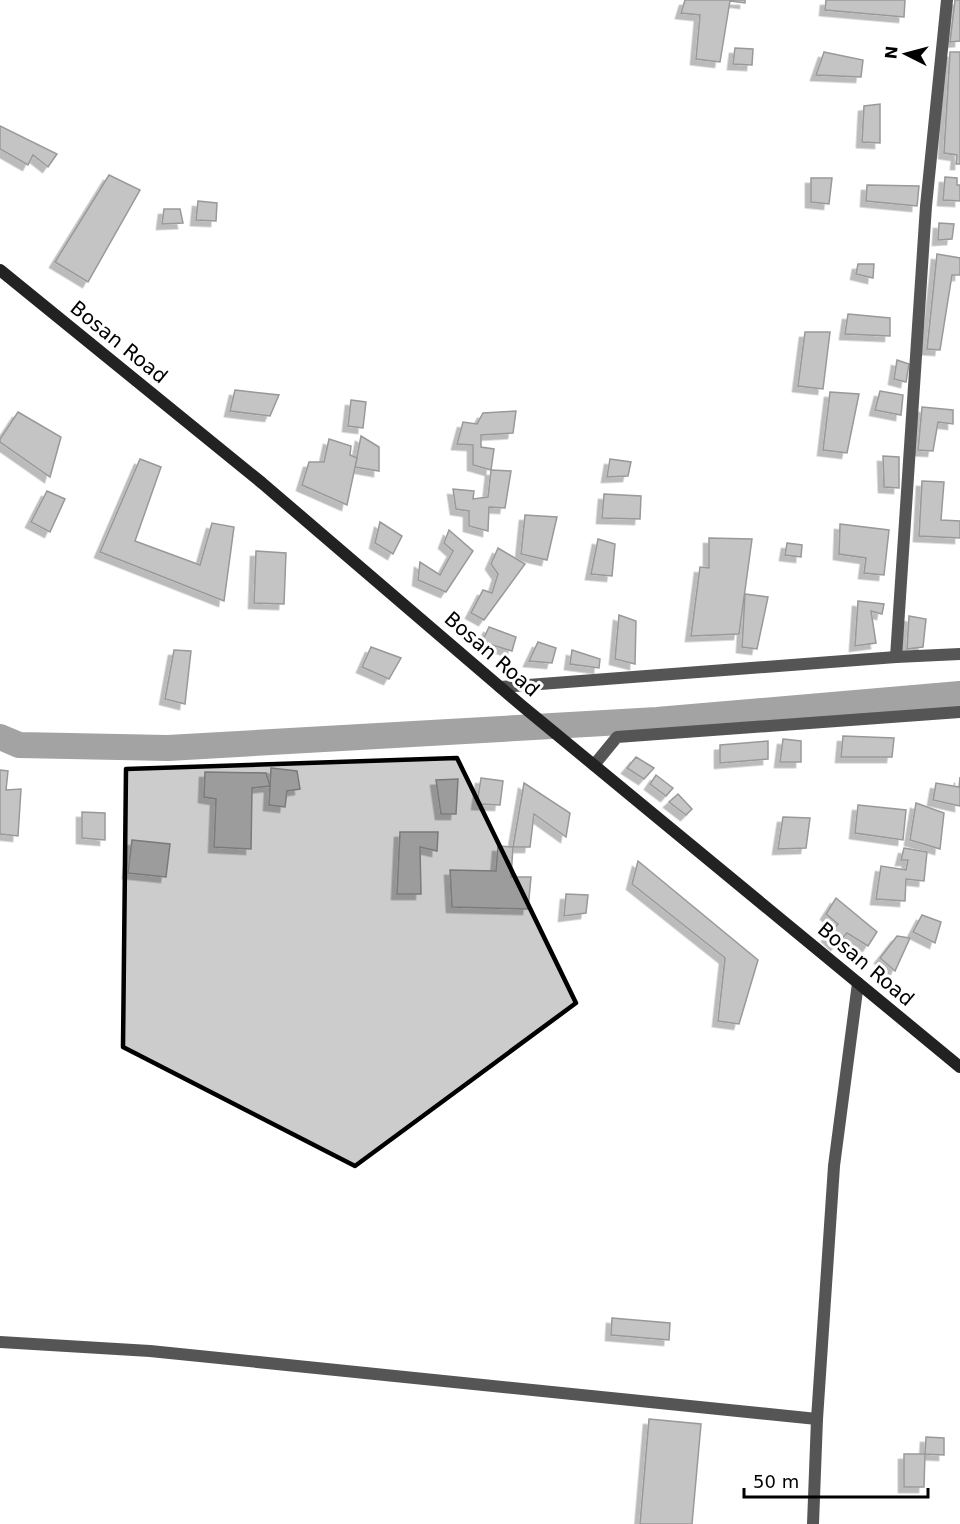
<svg xmlns="http://www.w3.org/2000/svg" width="960" height="1524" viewBox="0 0 960 1524" font-family="'DejaVu Sans',sans-serif">
	<style>
		.lines { fill: none; stroke-linecap: round; stroke-linejoin: round }
		.canal { stroke: #a3a3a3; stroke-width: 26 }
		.building { fill: #c4c4c4; stroke: #999; stroke-width: 1.5; filter: url(#shadow) }
		.street { stroke: #555; stroke-width: 12 }
		.secondary { stroke: #222; stroke-width: 12 }
		.marked { fill: #000; fill-opacity: 0.2; stroke: #000; stroke-width: 4.5; stroke-linejoin: round }
		.labels { text-anchor: middle; stroke-width: 6; stroke-linejoin: round; paint-order: stroke }
		.street-label { font-size: 20px; fill: #000; stroke: #fff }
	</style>
	<defs>
		<filter id="shadow"><feDropShadow dx="-5.5" dy="5.5" stdDeviation="0" flood-color="#0004"/></filter>
	</defs>
	<rect width="100%" height="100%" fill="#fff"/>
	<g class="lines">
		<path class="canal" d="M0,737L19,745L168,748L657,720L960,694"/>
	</g>
	<g class="building">
		<path d="M685,0H745V3L730,1L720,62L696,59L700,15L681,13Z"/>
		<path d="M826,0H905L904,17L825,10Z"/>
		<path d="M955,0H960V41L950,42Z"/>
		<path d="M735,48L753,49L752,65L733,64Z"/>
		<path d="M824,52L863,60L861,77L816,75Z"/>
		<path d="M950,52H960V164H956L957,155L944,153Z"/>
		<path d="M880,104V143L862,142L864,106Z"/>
		<path d="M0,126L57,154L48,167L33,155L28,165L0,149Z"/>
		<path d="M109,175L140,190L88,282L55,262Z"/>
		<path d="M945,177L957,178V185H960V201L943,200Z"/>
		<path d="M811,178H832L829,204L811,202Z"/>
		<path d="M867,185L919,186L917,206L866,201Z"/>
		<path d="M198,201L217,203L216,221L196,220Z"/>
		<path d="M164,209H180L183,223L162,224Z"/>
		<path d="M939,223L954,224L952,239L938,240Z"/>
		<path d="M937,254L960,258V275H952L940,350L927,349Z"/>
		<path d="M858,264H874L873,278L856,274Z"/>
		<path d="M848,314L890,318V336L845,334Z"/>
		<path d="M805,332H830L823,389L798,386Z"/>
		<path d="M897,360L909,364L906,382L894,379Z"/>
		<path d="M235,390L279,395L270,416L230,411Z"/>
		<path d="M880,391L903,395L901,415L875,410Z"/>
		<path d="M830,392L859,394L847,453L823,450Z"/>
		<path d="M351,400L366,402L363,428L348,426Z"/>
		<path d="M922,407L953,410V424L938,422L933,451L918,450Z"/>
		<path d="M516,411L513,433L481,435V447L494,449L491,470L473,465V445L457,444L463,422L477,424L483,413Z"/>
		<path d="M18,412L61,437L50,477L0,442V439Z"/>
		<path d="M361,436L379,447V471L355,467Z"/>
		<path d="M329,439L351,446L350,455L357,458L347,505L302,485L309,462H324Z"/>
		<path d="M883,456L899,457V488L884,487Z"/>
		<path d="M140,459L161,467L135,541L200,565L212,523L234,527L224,601L100,552Z"/>
		<path d="M610,459L631,462L628,476L607,477Z"/>
		<path d="M491,470L511,471L505,508L489,507L488,531L469,526V511L456,509L453,489L474,491L473,499L488,497Z"/>
		<path d="M922,481L944,482L941,520L960,521V538L919,536Z"/>
		<path d="M47,491L65,499L50,532L31,522Z"/>
		<path d="M604,494L641,496L640,519L602,518Z"/>
		<path d="M525,515L557,517L547,560L521,554Z"/>
		<path d="M380,522L402,536L393,554L375,543Z"/>
		<path d="M840,524L889,530L884,575L864,573L866,558L839,554Z"/>
		<path d="M449,530L473,551L446,592L418,580L420,562L440,575L453,551L444,543Z"/>
		<path d="M709,538L752,539L739,634L691,636L700,567L709,568Z"/>
		<path d="M598,539L615,544L612,576L591,574Z"/>
		<path d="M787,543L802,545L801,557L785,555Z"/>
		<path d="M498,548L525,564L484,620L471,613L483,590L492,593L498,574L491,564Z"/>
		<path d="M256,551L286,553L284,604L254,603Z"/>
		<path d="M745,594L768,597L757,649L742,647Z"/>
		<path d="M858,601L884,604L882,614L871,611L876,643L855,646Z"/>
		<path d="M619,615L636,621L635,664L615,659Z"/>
		<path d="M909,616L926,619L923,647L907,649Z"/>
		<path d="M489,627L516,637L512,651L482,642Z"/>
		<path d="M538,642L556,648L552,663L529,661Z"/>
		<path d="M371,647L401,658L389,679L362,667Z"/>
		<path d="M174,650L191,651L185,704L165,699Z"/>
		<path d="M572,650L600,659L599,668L570,664Z"/>
		<path d="M843,736L894,738L892,757H841Z"/>
		<path d="M783,739L801,741V762H780Z"/>
		<path d="M768,741V759L720,763V745Z"/>
		<path d="M636,757L654,768L644,779L627,768Z"/>
		<path d="M271,768L297,771L300,789L287,791L285,807L269,805Z"/>
		<path d="M0,770L8,771L6,790L21,789L18,836L0,834Z"/>
		<path d="M205,772L266,773L270,786L252,788L251,849L214,847L216,799L204,797Z"/>
		<path d="M656,775L673,788L666,796L650,784Z"/>
		<path d="M960,777V806L933,800L936,783L959,787Z"/>
		<path d="M481,778L503,781L500,805L477,804Z"/>
		<path d="M458,779L456,814H441L436,780Z"/>
		<path d="M524,783L570,813L566,837L534,814L530,847H513Z"/>
		<path d="M678,794L692,809L686,815L669,802Z"/>
		<path d="M916,803L944,813L940,849L910,840Z"/>
		<path d="M858,805L906,810L903,840L855,833Z"/>
		<path d="M82,812L105,813V840L82,838Z"/>
		<path d="M783,817L810,818L806,848L778,849Z"/>
		<path d="M400,832H438L437,851L420,847L421,894H397Z"/>
		<path d="M132,840L170,844L166,877L128,873Z"/>
		<path d="M498,846L513,847L511,877H531L528,909L452,907L450,870L496,871Z"/>
		<path d="M904,848L927,852L924,881L906,879L905,901L876,899L881,866L906,870L908,860H901Z"/>
		<path d="M638,861L758,960L739,1024L718,1021L725,958L632,884Z"/>
		<path d="M566,894L588,895L586,913L564,916Z"/>
		<path d="M836,898L877,932L868,946L847,933L836,945L827,936L838,924L826,914Z"/>
		<path d="M922,915L941,922L935,943L913,932Z"/>
		<path d="M897,936L910,938L895,971L880,958Z"/>
		<path d="M612,1318L670,1323L669,1340L611,1335Z"/>
		<path d="M649,1419L701,1424L692,1524H640Z"/>
		<path d="M926,1437L944,1438V1455L925,1454Z"/>
		<path d="M904,1454H925L924,1487H904Z"/>
	</g>
	<g class="lines">
		<g class="street">
			<path d="M896,657L926,206L947,0"/>
			<path d="M500,687L896,657L960,654"/>
			<path d="M594,765L617,737L960,712"/>
			<path d="M0,1342L150,1351L817,1419"/>
			<path d="M813,1524L817,1419L834,1166L858,983"/>
		</g>
		<path class="secondary" d="M0,270L262,483L521,705L960,1067"/>
	</g>
	<path class="marked" d="M457,758L576,1003L355,1166L123,1047L126,769Z"/>
	<g class="labels">
		<g class="street-label">
			<text transform="translate(119 342) rotate(39)" y="7">Bosan Road</text>
			<text transform="translate(492 654) rotate(41)" y="7">Bosan Road</text>
			<text transform="translate(866 964) rotate(40)" y="7">Bosan Road</text>
		</g>
	</g>
	<g transform="translate(906 54) rotate(276)" stroke="#ffffff" stroke-width="4.5" paint-order="stroke">
	<path d="M0-4.5L10 22L0 15L-10 22Z" fill="#000000"/>
	<text y="-9" font-size="16" font-weight="bold" text-anchor="middle" fill="#000000">N</text>
	</g>
	<path d="M744 1488v9h184v-9" fill="none" stroke="#000000" stroke-width="3"/>
	<text x="753" y="1488" font-size="18" fill="#000000" stroke="#ffffff" stroke-width="4.5" paint-order="stroke">50 m</text>
</svg>
